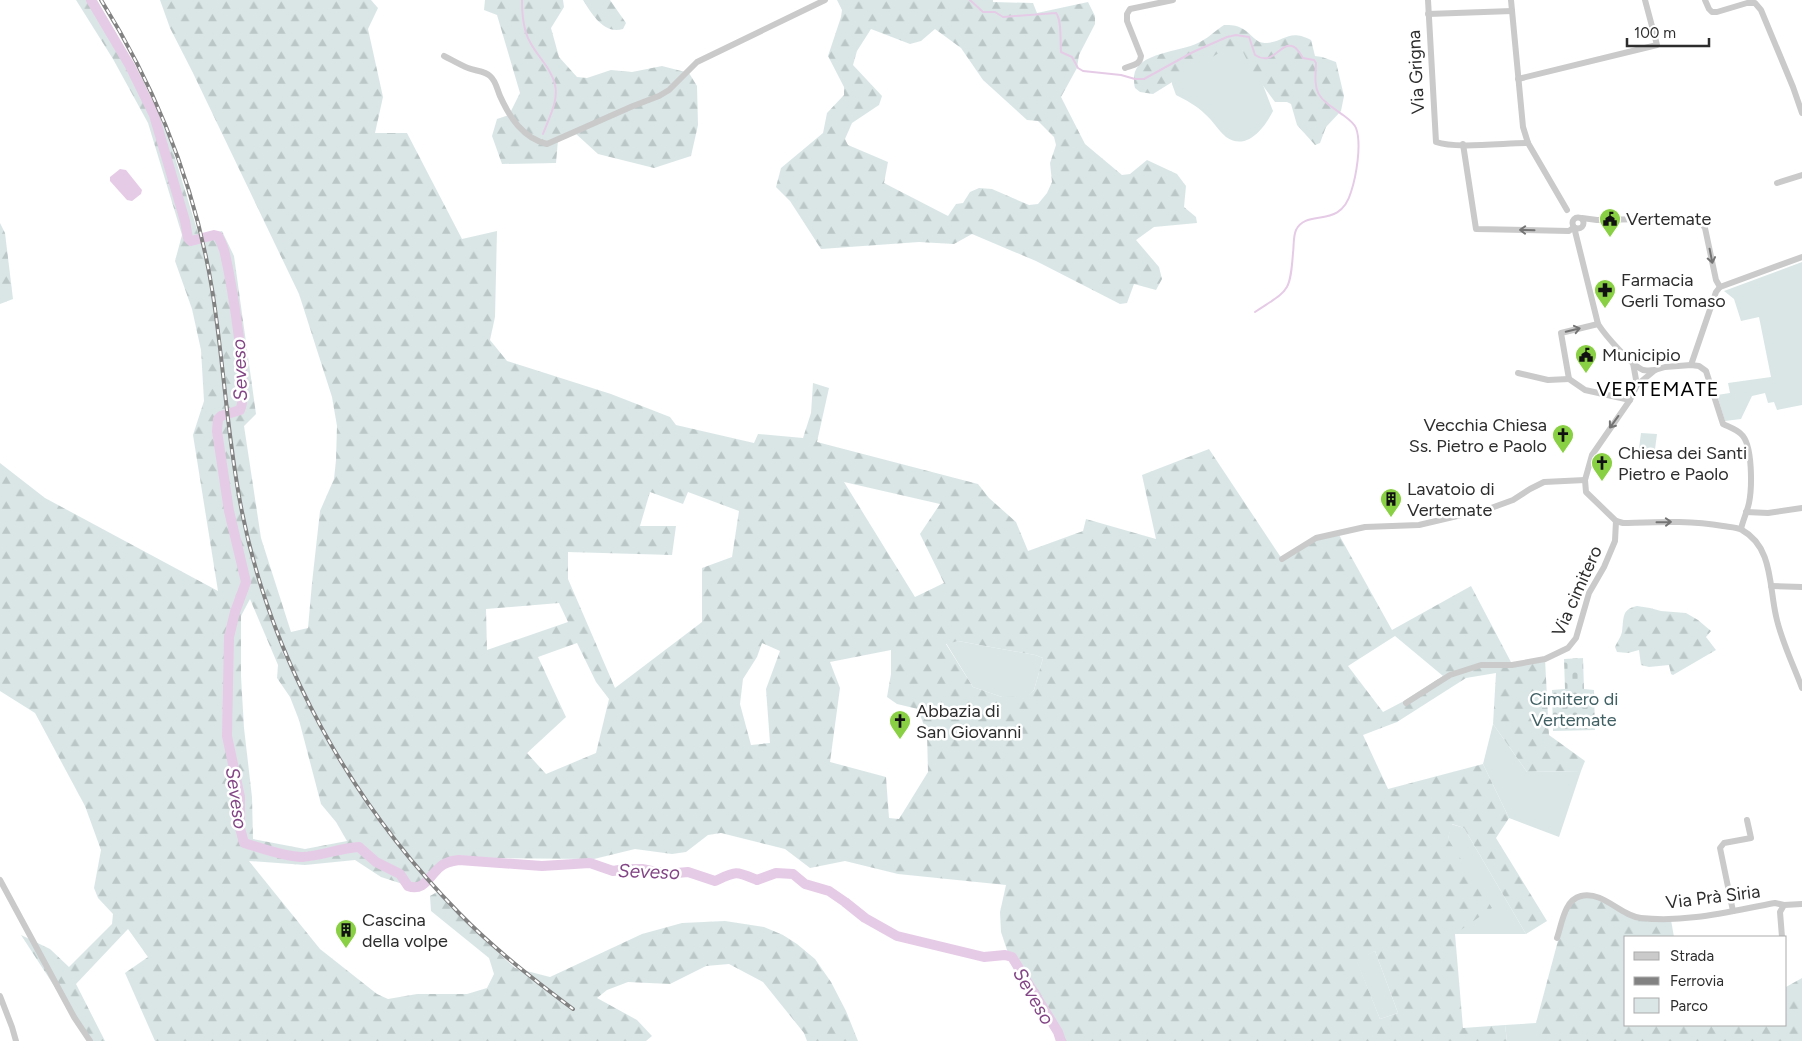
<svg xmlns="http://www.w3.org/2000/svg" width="1802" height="1041" viewBox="0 0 1802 1041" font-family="Figtree,sans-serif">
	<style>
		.green { fill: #dae6e6 }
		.forest { fill: url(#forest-firs); fill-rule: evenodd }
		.cemetery { fill: url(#cemetery-stones) }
		.water { fill: #e6cbe7 }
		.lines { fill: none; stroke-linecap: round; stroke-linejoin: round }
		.stream { stroke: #e6cbe7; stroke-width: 2 }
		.river { stroke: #e6cbe7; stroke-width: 10 }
		.minor { stroke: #cacaca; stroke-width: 6 }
		.rail-casing { stroke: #828282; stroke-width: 4 }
		.rail { stroke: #fff; stroke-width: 2; stroke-dasharray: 5.5; stroke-linecap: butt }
		.oneway { stroke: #747474 }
		.labels { text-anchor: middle; stroke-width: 5; stroke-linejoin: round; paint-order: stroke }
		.street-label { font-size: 18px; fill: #2d2d2d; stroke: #fff }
		.poi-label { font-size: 18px; fill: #2d2d2d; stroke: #fff; text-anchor: start }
		.park-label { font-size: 18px; fill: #406064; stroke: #fff }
		.water-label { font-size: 19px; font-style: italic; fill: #834586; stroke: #fff }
		.quarter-label { font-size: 20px; letter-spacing: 1px; fill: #000; stroke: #fff }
	</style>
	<defs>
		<pattern id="forest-firs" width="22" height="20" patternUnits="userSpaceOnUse" patternTransform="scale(1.25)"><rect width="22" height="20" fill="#dae6e6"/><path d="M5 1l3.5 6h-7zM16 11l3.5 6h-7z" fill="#bbc6c6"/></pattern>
		<pattern id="cemetery-stones" width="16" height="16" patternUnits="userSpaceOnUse" patternTransform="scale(1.25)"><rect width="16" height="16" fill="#dae6e6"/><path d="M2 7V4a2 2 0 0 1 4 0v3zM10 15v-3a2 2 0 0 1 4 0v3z" fill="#bbc6c6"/></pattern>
	</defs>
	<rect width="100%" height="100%" fill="#fff"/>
	<g class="green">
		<path d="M1228,46H1240L1263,85L1273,111C1265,127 1247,152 1226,137C1218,130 1213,121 1205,114C1197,106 1186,100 1176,95L1172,84V75Z"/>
		<path d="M1802,262V405L1777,410L1774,402L1768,403L1765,393L1752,396L1741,419L1725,421L1717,395L1730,393L1728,383L1771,377L1759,317L1741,321L1734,299L1724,291Z"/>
		<path d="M1641,433L1657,434L1654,457L1638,456Z"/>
		<path d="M958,641L1035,655L1043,658L1034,690L1028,697H1002L973,687L946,643Z"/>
		<path d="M1493,724L1527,772L1581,771L1559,837L1509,818L1483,764Z"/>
		<path d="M1451,824L1464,828L1526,934H1455L1448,839Z"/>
		<path d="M1375,951L1398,1013L1380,1019L1356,960Z"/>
		<path d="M1536,1023V1041H1507L1505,1025Z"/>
	</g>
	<g class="forest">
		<path d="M76,0H97L143,81L169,138L199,236L222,231L234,256L256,414L244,426L261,538L291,632L308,628L312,583L320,511L334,479L336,460L337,426L332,397L299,294L193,73L170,28L160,0H371L378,8L368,29L383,97L375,133H407L462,239L497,231L495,317L490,340L507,361L611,394L670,417L676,425L754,443L758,434L803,438L811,413L813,383L829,388L817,442L978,484L989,498L1016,522L1028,551L1083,531L1086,519L1156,539L1142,475L1209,449L1282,559L1316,538L1338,533L1392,630L1471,586L1512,664L1545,659L1549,735L1585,761L1581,771L1527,772L1493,724L1496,673L1466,678L1397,722L1363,735L1388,789L1483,764L1509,818L1496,838L1547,921L1526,934L1464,828L1452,824L1448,839L1492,908L1455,934L1463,1028L1505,1025L1507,1041H1064L1059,1029L1019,963L1008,953L1001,932L1000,912L1006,885L898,874L845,861L810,868L785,849L721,833L708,835L686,852L672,854L635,849L594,859L478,858L459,860L448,862L441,866L425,884L415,888L381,877L355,860L305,865L249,861L320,949L377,994L388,999L417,994H467L487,988L494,974L489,958L431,911L430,896L437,892L479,935L515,968L550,977L642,934L682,923L725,921L764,927L783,935L797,944L815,959L831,982L846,1011L858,1041H807L804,1033L763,982L729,964L706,966L670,984L628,982L607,990L597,998L637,1020L652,1036L646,1041H155L125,973L148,957L128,929L76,984L105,1041H90L21,935L50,949L69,967L112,924L113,914L98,898L94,888L101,850L85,806L35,713L0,691V463L45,498L218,591L193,435L204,401L201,350L192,309L175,261L182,235L148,123L113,59ZM844,482L940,504L920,534L944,583L915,597ZM650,492L683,504L688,492L739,511L732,557L702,568V622L615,688L568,579V552L672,555L676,526H640ZM250,599L278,665L277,678L290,697L299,720L321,804L336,822L347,841L305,849L253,839L252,797L244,728L241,676V616ZM559,603L568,622L487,650L486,609ZM1395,636L1443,676L1404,701L1383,712L1348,666ZM958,641L1035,655L1043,658L1034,690L1028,696L1002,697L973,687L946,644ZM577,643L596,682L609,699L596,753L546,774L527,753L566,717L538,657ZM762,643L780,651L766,689L770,743L751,745L740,704L743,679L757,657ZM891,650V674L887,697L897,704L918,709L927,734L928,772L899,819L889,818L886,777L830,762L840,688L830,662ZM1375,951L1398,1013L1380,1019L1357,961Z"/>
		<path d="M485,0H563L564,7L551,28L559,57L577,77L587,78L611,70L632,72L662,66L689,73L697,86L698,125L691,156L654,168L598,154L575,133L558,140L556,163L502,164L492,136L497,119L509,115L520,93L497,15L484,10Z"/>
		<path d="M583,0H610L626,23L623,29C604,35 592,14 583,0Z"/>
		<path d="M837,0H993V2L1033,3L1037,13L1088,2L1095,16V24L1079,55L1077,68L1061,97L1085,144L1122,175L1130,174L1147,160L1177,174L1186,186L1184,207L1196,217L1197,223L1154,227L1136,240L1159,267L1162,279L1156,290L1134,284L1127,303L1120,304L1036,261L972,234L954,244L919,242L821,249L790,201L776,187L781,168L823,133L827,113L844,95V87L828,56L841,17L842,10ZM871,29L910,44L921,41L935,29L961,48L983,80L1027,120L1038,121L1054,137L1056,145L1050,163L1052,182L1047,193L1038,204L1029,205L992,189L979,188L970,192L963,203L956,204L948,216L884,183L888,162L848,145L845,139L852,123L879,105L882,96L853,65L857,51Z"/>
		<path d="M1224,25C1231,25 1237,25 1243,29C1251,33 1256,44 1266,43C1285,42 1288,28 1311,40L1315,56L1322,57L1336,62L1344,96L1341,111L1326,127L1320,143L1315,145L1297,125L1291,104L1287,102H1275L1253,72L1242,50L1233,47L1222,51L1153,94L1140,92L1135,88C1134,85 1134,80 1134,76C1137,52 1181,52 1198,43C1207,39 1215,31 1224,25Z"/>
		<path d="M0,223L5,233L13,299L0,304Z"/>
		<path d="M1637,606L1650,608L1661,611L1686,613L1698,620L1711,631L1706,637L1716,650L1673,675L1671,674L1669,665L1649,667L1641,665L1639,650L1628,653L1617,652L1615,647C1617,642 1621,637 1622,632C1624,619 1621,609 1637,606Z"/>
		<path d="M1590,896L1639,918L1671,920L1674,937H1626V1025H1786V987L1802,978V1041H1536V1023L1567,907L1572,900Z"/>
	</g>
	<path class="cemetery" d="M1583,658L1584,689L1594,690L1595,730L1553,731L1552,690L1565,689L1564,659Z"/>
	<path class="water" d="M120,169L126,170L142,190L141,194L132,201L127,200L110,181V177Z"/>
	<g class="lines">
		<g class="stream">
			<path d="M522,0C522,13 523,30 530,42C537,56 552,69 555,85C559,101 548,120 543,134"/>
			<path d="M970,0L983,12H995L1003,17L1056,13C1062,20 1060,41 1061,52L1072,57L1078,68L1083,71L1121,75L1135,79H1144L1193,52L1227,37L1236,35L1249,37L1255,55C1273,67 1279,43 1292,46C1297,47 1301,55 1303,58L1314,60L1316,63C1314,95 1316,96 1343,115C1347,118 1354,123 1356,128C1362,144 1356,177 1351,192C1340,230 1307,208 1296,230C1293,237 1294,246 1293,253C1290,294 1288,290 1255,312"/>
		</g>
		<path class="river" d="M91,0L130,66L154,115L185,221L188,238L191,241L214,235L218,236C221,242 224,248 225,254C231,281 250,389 240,410L221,416L218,419L217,431L229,511L246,582L235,612L229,637L227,736L240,797V828L244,843C261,848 285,857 302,857C321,856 340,848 359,847L376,862L400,874L408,886C424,892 429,876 440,867C445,862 452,861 459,860L542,866L590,863L613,871L625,869H642L666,874L688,872L715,881C737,871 735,871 757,880L776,873L793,874L805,884L829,891L845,902L865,918L897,936L984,957L1005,955L1012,957L1058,1032L1061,1041"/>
		<g class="minor">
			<path d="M1428,0L1436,142C1455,149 1505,143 1528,143"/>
			<path d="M1511,0L1523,127L1528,143L1567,210"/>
			<path d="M1705,0L1709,9L1712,12H1717L1747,3H1755L1761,10L1793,87L1802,113"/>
			<path d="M1428,14L1512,11"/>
			<path d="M444,56C452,60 460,65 468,68C475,71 485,71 490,76C496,81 497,89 500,96C510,118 523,138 547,144L633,106L659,96L669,90L697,62L825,0"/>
			<path d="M1125,68C1133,65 1140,65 1141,56L1127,21V14L1130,9L1173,0"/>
			<path d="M1518,79L1657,45L1645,0"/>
			<path d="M1463,144L1476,229L1569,231L1574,227L1598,324C1605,335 1631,365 1643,370C1647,371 1651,370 1655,370"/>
			<path d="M1777,183L1802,175"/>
			<circle cx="1578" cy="223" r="5.5"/>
			<path d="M1582,218L1597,220L1693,218L1701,222L1705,228L1716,280L1720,287"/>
			<path d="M1633,363L1637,385L1630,400L1592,455L1585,480L1586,492L1616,521L1623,523C1657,522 1690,520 1723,526C1729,527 1737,527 1742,530C1773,547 1769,586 1776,616C1781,640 1793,664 1802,688"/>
			<path d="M1691,365L1716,292L1720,287L1802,257"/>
			<path d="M1518,373L1548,380L1569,379"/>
			<path d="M1569,379L1561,333L1598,324"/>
			<path d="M1569,379L1585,390L1630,400"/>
			<path d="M1637,385L1655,370L1665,367L1691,365L1699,366L1706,371L1723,424C1729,427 1736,429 1741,434C1753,444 1752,488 1749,503C1747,512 1743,520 1741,529"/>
			<path d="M1746,512L1768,513L1802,508"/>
			<path d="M1282,559L1316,538L1365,527L1419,525L1491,508L1513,500L1530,489L1544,482L1585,480"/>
			<path d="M1771,586L1802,587"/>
			<path d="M1406,703L1450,675L1481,665H1512L1545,659L1568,648L1576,638L1589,593L1604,567L1615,541L1616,521"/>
			<path d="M0,880L74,1017L90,1041"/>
			<path d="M1733,911L1720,848L1724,843L1751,838L1747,820"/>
			<path d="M1782,937L1780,912L1784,905L1802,904"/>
			<path d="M1557,938C1562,924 1564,900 1581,896C1604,891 1620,916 1641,918C1687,923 1731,911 1775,903L1784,905"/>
			<path d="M0,996L12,1027L16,1041"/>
		</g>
		<g class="rail-casing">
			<path id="rail" d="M101,0C156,88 195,186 212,289C224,363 227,438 242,512C272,662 352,804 459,913C494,949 533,979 573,1009"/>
		</g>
		<use href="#rail" class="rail"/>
	</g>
	<defs><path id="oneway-shaft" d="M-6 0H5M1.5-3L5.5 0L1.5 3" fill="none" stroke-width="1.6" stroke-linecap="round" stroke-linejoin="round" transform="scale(1.25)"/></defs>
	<g class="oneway">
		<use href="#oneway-shaft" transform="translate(1527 230) rotate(-179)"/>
		<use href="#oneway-shaft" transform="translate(1711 256) rotate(79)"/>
		<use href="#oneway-shaft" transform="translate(1573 330) rotate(-14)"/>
		<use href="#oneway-shaft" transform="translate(1614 422) rotate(126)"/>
		<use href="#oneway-shaft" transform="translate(1664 522) rotate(-1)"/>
	</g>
	<defs>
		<g id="civic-pin" transform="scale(1.125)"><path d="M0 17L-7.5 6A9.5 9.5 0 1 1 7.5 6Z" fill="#8ad044" stroke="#fff"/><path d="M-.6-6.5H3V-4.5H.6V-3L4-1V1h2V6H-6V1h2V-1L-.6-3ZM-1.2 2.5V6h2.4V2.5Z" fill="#111"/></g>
		<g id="pharmacy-pin" transform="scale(1.125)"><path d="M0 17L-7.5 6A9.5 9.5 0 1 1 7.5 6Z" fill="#8ad044" stroke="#fff"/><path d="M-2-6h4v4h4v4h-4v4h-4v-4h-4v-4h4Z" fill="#111"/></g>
		<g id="church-pin" transform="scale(1.125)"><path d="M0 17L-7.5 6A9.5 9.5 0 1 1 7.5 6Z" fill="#8ad044" stroke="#fff"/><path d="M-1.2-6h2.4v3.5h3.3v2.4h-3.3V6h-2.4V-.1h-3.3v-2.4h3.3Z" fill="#111"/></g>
		<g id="building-pin" transform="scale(1.125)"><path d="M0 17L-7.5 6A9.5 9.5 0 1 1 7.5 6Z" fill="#8ad044" stroke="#fff"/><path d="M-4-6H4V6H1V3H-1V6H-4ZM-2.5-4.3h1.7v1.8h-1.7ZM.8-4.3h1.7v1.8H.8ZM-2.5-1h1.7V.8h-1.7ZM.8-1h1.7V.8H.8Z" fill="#111"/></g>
	</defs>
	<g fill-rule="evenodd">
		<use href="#civic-pin" x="1610" y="219"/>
		<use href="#pharmacy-pin" x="1605" y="290"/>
		<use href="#civic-pin" x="1586" y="355"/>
		<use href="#church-pin" x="1563" y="435"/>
		<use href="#church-pin" x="1602" y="463"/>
		<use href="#building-pin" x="1391" y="499"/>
		<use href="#church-pin" x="900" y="721"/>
		<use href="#building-pin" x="346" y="930"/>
	</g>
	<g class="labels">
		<g class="street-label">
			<text transform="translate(1416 72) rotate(-93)" y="6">Via Grigna</text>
			<text transform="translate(1577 591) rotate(-66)" y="6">Via cimitero</text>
			<text transform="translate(1713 897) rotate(-7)" y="6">Via Prà Siria</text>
		</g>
		<g class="poi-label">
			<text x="1626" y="225">Vertemate</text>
			<text x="1621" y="286">Farmacia<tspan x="1621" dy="21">Gerli Tomaso</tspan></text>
			<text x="1602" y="361">Municipio</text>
			<text x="1547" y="431" text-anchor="end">Vecchia Chiesa<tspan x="1547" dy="21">Ss. Pietro e Paolo</tspan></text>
			<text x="1618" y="459">Chiesa dei Santi<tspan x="1618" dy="21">Pietro e Paolo</tspan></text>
			<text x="1407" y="495">Lavatoio di<tspan x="1407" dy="21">Vertemate</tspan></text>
			<text x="916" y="717">Abbazia di<tspan x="916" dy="21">San Giovanni</tspan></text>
			<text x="362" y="926">Cascina<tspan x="362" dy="21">della volpe</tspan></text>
		</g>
		<g class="park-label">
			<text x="1574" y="705">Cimitero di<tspan x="1574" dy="21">Vertemate</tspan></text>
		</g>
		<g class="water-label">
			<text transform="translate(239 370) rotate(-92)" y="7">Seveso</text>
			<text transform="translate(237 798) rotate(82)" y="7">Seveso</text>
			<text transform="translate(649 871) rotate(2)" y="7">Seveso</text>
			<text transform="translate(1034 996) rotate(60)" y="7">Seveso</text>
		</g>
		<g class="quarter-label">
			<text x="1658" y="396">VERTEMATE</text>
		</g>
	</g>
	<rect x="1624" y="936" width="162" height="90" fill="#ffffff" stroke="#ababab"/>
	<rect x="1634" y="952" width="25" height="8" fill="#cacaca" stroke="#ababab"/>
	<text x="1670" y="961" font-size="15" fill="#2d2d2d">Strada</text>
	<rect x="1634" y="977" width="25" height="8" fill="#828282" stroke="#ababab"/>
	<text x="1670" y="986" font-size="15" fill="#2d2d2d">Ferrovia</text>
	<rect x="1634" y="998" width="25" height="15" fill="#dae6e6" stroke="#ababab"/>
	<text x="1670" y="1011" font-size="15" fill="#2d2d2d">Parco</text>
	<path d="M1627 38v8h82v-8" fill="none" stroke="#2d2d2d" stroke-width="2.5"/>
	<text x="1634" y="38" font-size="15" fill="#2d2d2d" stroke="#ffffff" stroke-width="4" paint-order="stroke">100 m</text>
</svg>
